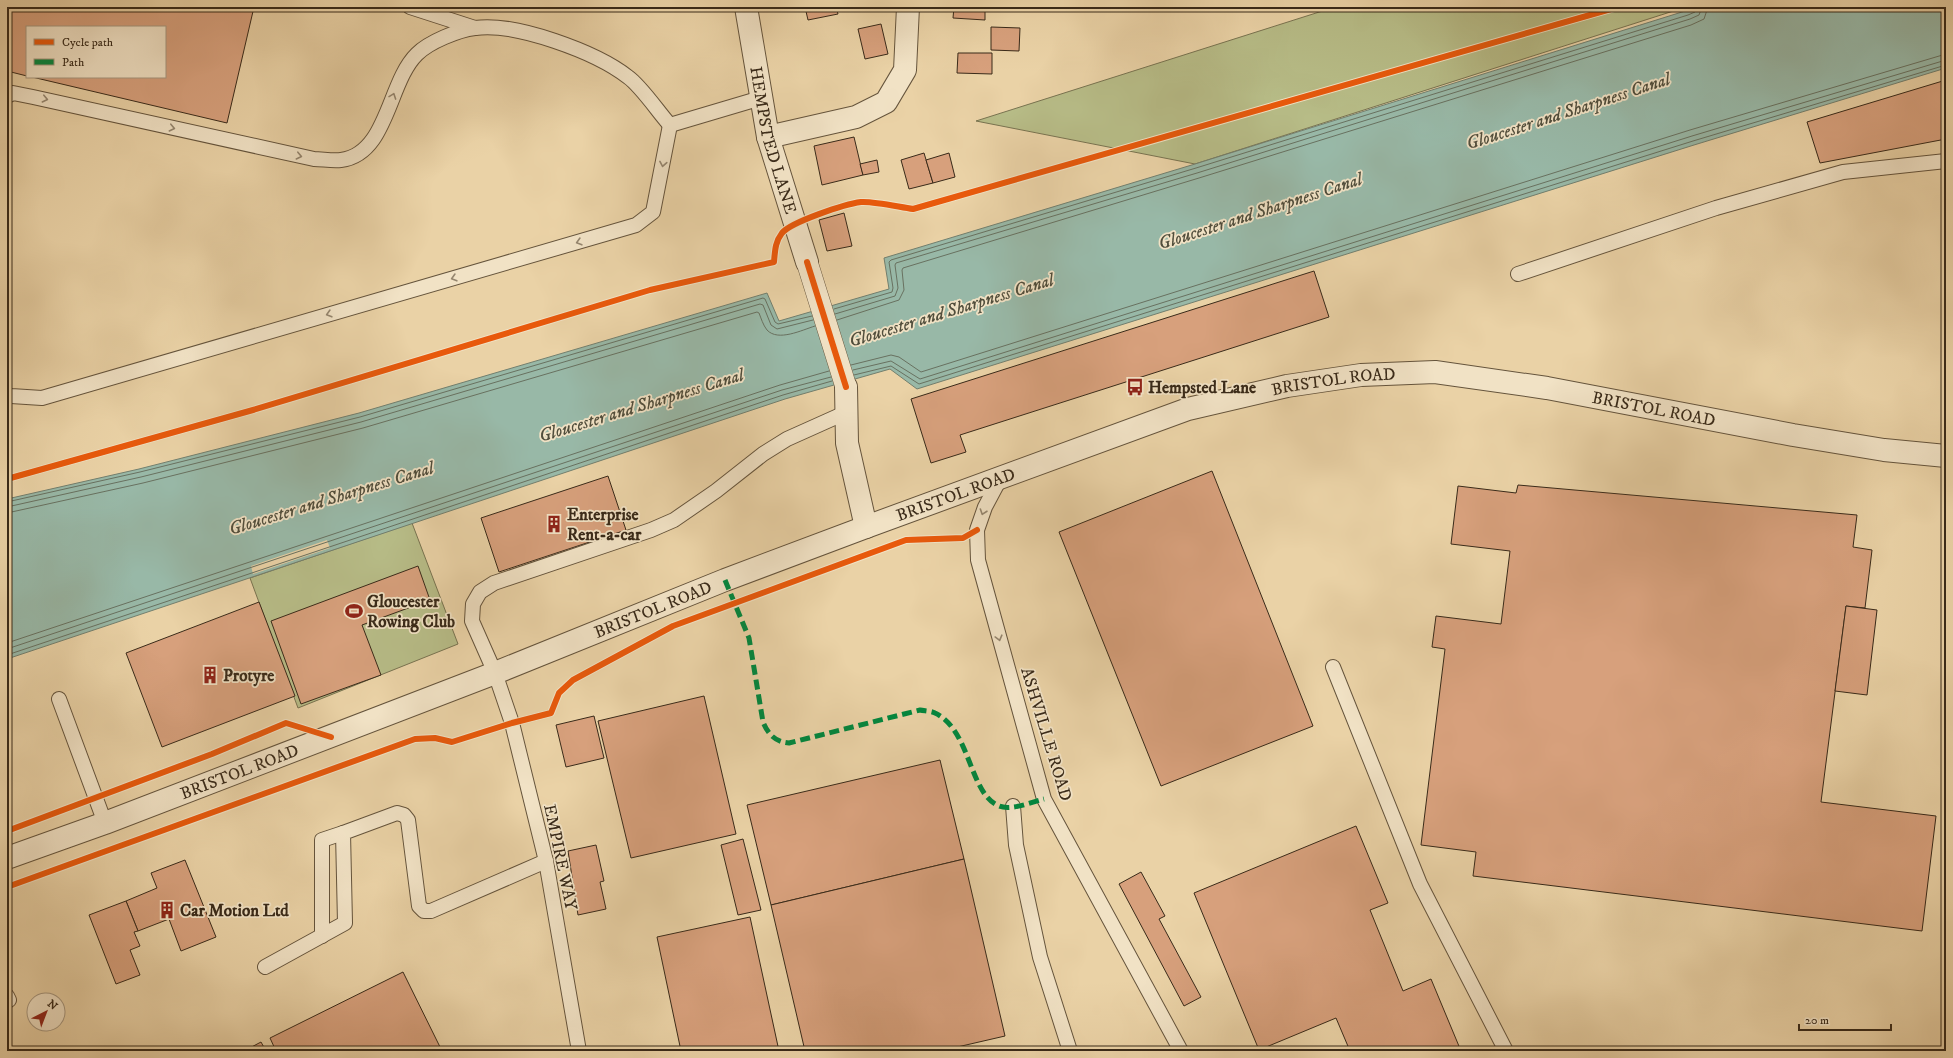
<svg xmlns="http://www.w3.org/2000/svg" width="1953" height="1058" viewBox="0 0 1953 1058" font-family="'IM FELL DW Pica',serif">
	<style>
		.green { fill: #b7bc87; stroke: #787350 }
		.water { fill: #98b8a7; stroke: #727f6e }
		.pier { fill: #ead2a6 }
		.lines { fill: none; stroke-linecap: round; stroke-linejoin: round }
		.shore { stroke: #687160; stroke-width: 1 }
		.building { fill: #d7a07c; stroke: #392a19 }
		.service-casing { stroke: #65543c; stroke-width: 16 }
		.pedestrian-casing { stroke: #65543c; stroke-width: 22 }
		.minor-casing { stroke: #65543c; stroke-width: 24 }
		.tertiary-casing { stroke: #65543c; stroke-width: 24 }
		.service { stroke: #f1e2c5; stroke-width: 14 }
		.pedestrian { stroke: #f1e2c5; stroke-width: 21 }
		.minor { stroke: #f1e2c5; stroke-width: 22 }
		.tertiary { stroke: #f1e2c5; stroke-width: 22 }
		.quiet { stroke: #00873e; stroke-width: 5; stroke-dasharray: 10 5; stroke-linecap: butt }
		.cycleway-casing { stroke: #f1e2c5; stroke-width: 8 }
		.cycleway { stroke: #e8590c; stroke-width: 6 }
		.oneway { stroke: #95866f }
		.labels { text-anchor: middle; stroke-width: 3.5; stroke-linejoin: round; paint-order: stroke }
		.street-label { font-size: 17px; fill: #392a19; stroke: #f1e2c5 }
		.poi-label { font-size: 17px; font-weight: bold; fill: #392a19; stroke: #f1e2c5; text-anchor: start }
		.water-label { font-size: 18px; font-style: italic; fill: #514e3c; stroke: #f1e2c5 }
	</style>
	<rect width="100%" height="100%" fill="#ead2a6"/>
	<filter id="stains"><feTurbulence type="fractalNoise" baseFrequency=".005" numOctaves="4"/><feColorMatrix values="0 0 0 0 .2 0 0 0 0 .09 0 0 0 0 .02 0 0 0 .5 -.17"/></filter>
	<radialGradient id="worn" r=".72"><stop offset=".6" stop-color="#630" stop-opacity="0"/><stop offset="1" stop-color="#630" stop-opacity=".3"/></radialGradient>
	<g class="green">
		<path d="M1335,7H1686L1195,164L976,121Z"/>
		<path d="M412,523L458,644L298,708L250,578Z"/>
	</g>
	<path class="water" d="M1698,7H1946V68L1694,145L917,389L890,369L785,399L7,659V499L139,469L359,413L767,293L779,321L889,289L884,258L1195,164Z"/>
	<path class="pier" d="M327,540L330,548L253,574L251,566Z"/>
	<g class="lines">
		<g class="shore">
			<path d="M834,309L892,292L893,288L889,262L891,260L1196,168L1688,15L1695,12L1697,7"/>
			<path d="M835,314L895,296L898,288L895,265L896,263L1197,173L1690,19L1699,15L1702,7"/>
			<path d="M837,320L899,300L904,290L902,270L903,268L1199,178L1691,25L1704,19L1708,7"/>
			<path d="M851,365L891,355L899,357L921,372L1690,130L1946,54"/>
			<path d="M853,370L891,361L920,379L1692,136L1946,60"/>
			<path d="M854,375L891,366L919,384L1693,141L1946,65"/>
			<path d="M7,502L140,472L360,417L763,298L765,299L775,322L778,324L812,316"/>
			<path d="M7,507L141,477L361,422L760,304L763,305L771,325L777,329L813,320"/>
			<path d="M7,513L143,483L363,428L757,312L759,313C761,318 763,325 767,330C778,342 802,330 815,326"/>
			<path d="M7,643L780,385L829,371"/>
			<path d="M7,649L782,390L831,377"/>
			<path d="M7,655L783,395L832,381"/>
		</g>
	</g>
	<g class="building">
		<path d="M7,7H254L227,123L32,77H165V27H27V76L7,71Z"/>
		<path d="M805,7H836L838,14L808,20Z"/>
		<path d="M954,7H985V20L953,18Z"/>
		<path d="M881,24L888,54L865,59L858,29Z"/>
		<path d="M991,27L1020,28L1019,51L991,50Z"/>
		<path d="M958,53H992V74L957,73Z"/>
		<path d="M1946,80V139L1820,163L1807,122Z"/>
		<path d="M854,137L863,175L822,185L814,146Z"/>
		<path d="M924,153L933,183L909,189L901,160Z"/>
		<path d="M949,153L955,177L933,183L926,160Z"/>
		<path d="M877,160L879,172L863,175L860,164Z"/>
		<path d="M844,213L852,246L827,251L819,220Z"/>
		<path d="M1314,271L1329,317L960,435L966,452L931,463L911,399Z"/>
		<path d="M1212,471L1313,726L1161,786L1059,532Z"/>
		<path d="M608,476L626,530L499,572L481,518Z"/>
		<path d="M1518,485L1857,515L1853,547L1872,550L1865,608L1846,606L1821,802L1936,816L1922,931L1473,876L1476,852L1421,845L1445,649L1432,647L1436,616L1501,624L1510,551L1451,544L1458,486L1516,493Z"/>
		<path d="M418,566L430,600L362,625L381,675L301,704L271,621Z"/>
		<path d="M259,602L295,696L162,747L126,653Z"/>
		<path d="M1846,606L1877,610L1867,695L1835,691Z"/>
		<path d="M704,696L736,834L631,858L598,721Z"/>
		<path d="M594,716L604,758L566,767L556,725Z"/>
		<path d="M940,760L964,859L771,905L747,805Z"/>
		<path d="M1356,826L1388,903L1370,910L1403,991L1431,979L1461,1051H1350L1336,1018L1259,1050L1194,893Z"/>
		<path d="M743,839L761,910L738,915L721,845Z"/>
		<path d="M596,845L604,881L600,882L606,909L578,915L568,851Z"/>
		<path d="M964,859L1005,1036L940,1051H805L771,905Z"/>
		<path d="M185,860L216,937L181,951L169,919L138,931L126,901L157,888L151,873Z"/>
		<path d="M1141,872L1165,916L1159,919L1201,997L1184,1006L1119,884Z"/>
		<path d="M126,901L138,931L134,932L140,946L130,950L140,975L116,984L89,915Z"/>
		<path d="M750,917L779,1051H681L657,937Z"/>
		<path d="M403,972L442,1051H276L270,1038Z"/>
		<path d="M261,1042L266,1051H244Z"/>
	</g>
	<g class="lines">
		<g class="service-casing">
			<g id="service">
				<path d="M410,7L475,28"/>
				<path d="M7,96L13,93L33,97L314,159C322,159 332,161 341,160C388,154 388,82 417,54C429,42 458,30 475,28C515,22 596,52 628,77C641,86 659,113 670,125"/>
				<path d="M670,125L761,98"/>
				<path d="M1518,274L1716,208L1843,172L1946,161"/>
				<path d="M7,395L11,396L42,398L636,225L653,212L670,125"/>
				<path d="M1001,477L985,507L977,530L978,560L1044,799L1181,1051"/>
				<path d="M1333,667L1420,884L1506,1051"/>
				<path d="M59,699L105,823"/>
				<path d="M1013,806L1016,845L1040,957L1070,1051"/>
				<path d="M322,936V840L343,833"/>
				<path d="M265,967L345,923L343,833L397,813L404,815L408,820L419,906L424,911H431L546,861"/>
				<path d="M7,996L9,1000"/>
				<path d="M579,1051L546,861L512,723L495,673L472,621L473,604L480,592L494,583L651,530L674,520L716,491L763,454L787,439L845,413"/>
			</g>
		</g>
		<g class="pedestrian-casing">
			<path id="pedestrian" d="M807,262L846,387"/>
		</g>
		<g class="minor-casing">
			<g id="minor">
				<path id="s1" d="M746,7L768,137L807,262"/>
				<path d="M768,137L856,117L886,102L905,70L908,7"/>
				<path d="M846,387L847,443L866,527"/>
			</g>
		</g>
		<g class="tertiary-casing">
			<g id="tertiary">
				<path id="s2" d="M7,858L105,823L495,673L725,580L866,527L1188,409L1287,386L1361,375L1435,372L1547,388L1793,435L1884,450L1946,456"/>
			</g>
		</g>
		<use href="#service" class="service"/>
		<use href="#pedestrian" class="pedestrian"/>
		<use href="#minor" class="minor"/>
		<use href="#tertiary" class="tertiary"/>
		<path class="quiet" d="M725,580L749,638L763,722C768,734 775,742 789,743L920,710C925,711 931,711 935,713C971,730 969,794 999,806C1011,811 1032,802 1044,799"/>
		<g class="cycleway-casing">
			<g id="cycleway">
				<path d="M807,262L846,387"/>
				<path d="M7,479L253,410L650,290L774,262C775,251 775,242 782,233C791,222 845,204 861,202C874,201 899,207 913,209L1618,7"/>
				<path d="M7,831L212,754L286,723L331,737"/>
				<path d="M7,887L415,739L435,738L452,742L512,723L551,713L559,693L573,680L673,626L906,540L963,538L977,530"/>
			</g>
		</g>
		<use href="#cycleway" class="cycleway"/>
	</g>
	<defs><path id="oneway-chevron" d="M-2-3.5L2.5 0L-2 3.5" fill="none" stroke-width="1.6" stroke-linecap="round" stroke-linejoin="round"/></defs>
	<g class="oneway">
		<use href="#oneway-chevron" transform="translate(393 96) rotate(-70)"/>
		<use href="#oneway-chevron" transform="translate(45 99) rotate(13)"/>
		<use href="#oneway-chevron" transform="translate(172 128) rotate(13)"/>
		<use href="#oneway-chevron" transform="translate(299 156) rotate(13)"/>
		<use href="#oneway-chevron" transform="translate(663 164) rotate(100)"/>
		<use href="#oneway-chevron" transform="translate(579 242) rotate(164)"/>
		<use href="#oneway-chevron" transform="translate(454 278) rotate(164)"/>
		<use href="#oneway-chevron" transform="translate(329 314) rotate(164)"/>
		<use href="#oneway-chevron" transform="translate(983 512) rotate(109)"/>
		<use href="#oneway-chevron" transform="translate(999 638) rotate(75)"/>
	</g>
	<defs>
		<g id="bus-bare" transform="scale(1.38)"><path d="M-5-6H5V4H4V6H2V4H-2V6H-4V4H-5ZM-3.5-4V0h7V-4ZM-3.5 1.2v1.5H-2V1.2ZM2 1.2v1.5H3.5V1.2Z" fill="#8f2418" stroke="#f1e2c5" stroke-width="2.5" paint-order="stroke"/></g>
		<g id="building-bare" transform="scale(1.38)"><path d="M-4-6H4V6H1V3H-1V6H-4ZM-2.5-4.3h1.7v1.8h-1.7ZM.8-4.3h1.7v1.8H.8ZM-2.5-1h1.7V.8h-1.7ZM.8-1h1.7V.8H.8Z" fill="#8f2418" stroke="#f1e2c5" stroke-width="2.5" paint-order="stroke"/></g>
		<g id="stadium-bare" transform="scale(1.38)"><path d="M0-5a6.5 5 0 1 0 0 10a6.5 5 0 1 0 0-10ZM-3.5-1.8h7v3.6h-7Z" fill="#8f2418" stroke="#f1e2c5" stroke-width="2.5" paint-order="stroke"/></g>
	</defs>
	<g fill-rule="evenodd">
		<use href="#bus-bare" x="1135" y="387"/>
		<use href="#building-bare" x="554" y="524"/>
		<use href="#stadium-bare" x="354" y="611"/>
		<use href="#building-bare" x="210" y="675"/>
		<use href="#building-bare" x="167" y="910"/>
	</g>
	<g class="labels">
		<g class="street-label">
			<text dy="6" stroke="none"><textPath href="#s1" startOffset="136">HEMPSTED LANE</textPath></text>
			<text dy="6" stroke="none"><textPath href="#s2" startOffset="1412">BRISTOL ROAD</textPath></text>
			<text dy="6" stroke="none"><textPath href="#s2" startOffset="1736">BRISTOL ROAD</textPath></text>
			<text dy="6" stroke="none"><textPath href="#s2" startOffset="1016">BRISTOL ROAD</textPath></text>
			<text dy="6" stroke="none"><textPath href="#s2" startOffset="692">BRISTOL ROAD</textPath></text>
			<text transform="translate(1047 734) rotate(73)" y="6">ASHVILLE ROAD</text>
			<text dy="6" stroke="none"><textPath href="#s2" startOffset="248">BRISTOL ROAD</textPath></text>
			<text transform="translate(561 857) rotate(78)" y="6">EMPIRE WAY</text>
		</g>
		<g class="poi-label">
			<text x="1148" y="393">Hempsted Lane</text>
			<text x="567" y="520">Enterprise<tspan x="567" dy="20">Rent-a-car</tspan></text>
			<text x="367" y="607">Gloucester<tspan x="367" dy="20">Rowing Club</tspan></text>
			<text x="223" y="681">Protyre</text>
			<text x="180" y="916">Car Motion Ltd</text>
		</g>
		<g class="water-label">
			<text transform="translate(1568 111) rotate(-18)" y="6">Gloucester and Sharpness Canal</text>
			<text transform="translate(1260 211) rotate(-18)" y="6">Gloucester and Sharpness Canal</text>
			<text transform="translate(951 310) rotate(-17)" y="6">Gloucester and Sharpness Canal</text>
			<text transform="translate(641 405) rotate(-17)" y="6">Gloucester and Sharpness Canal</text>
			<text transform="translate(331 498) rotate(-17)" y="6">Gloucester and Sharpness Canal</text>
		</g>
	</g>
	<rect width="1953" height="1058" fill="none" stroke="#ead2a6" stroke-width="24"/>
	<rect x="8" y="8" width="1937" height="1042" fill="none" stroke="#392a19" stroke-width="2"/>
	<rect x="12" y="12" width="1929" height="1034" fill="none" stroke="#392a19"/>
	<rect x="26" y="26" width="140" height="52" fill="#f1e2c5" stroke="#a79880"/>
	<rect x="34" y="39" width="20" height="6" fill="#e8590c" stroke="#a79880"/>
	<text x="62" y="46" font-size="12" fill="#392a19">Cycle path</text>
	<rect x="34" y="59" width="20" height="6" fill="#00873e" stroke="#a79880"/>
	<text x="62" y="66" font-size="12" fill="#392a19">Path</text>
	<g transform="translate(46 1012) rotate(42)"><circle r="19" fill="#f1e2c5" stroke="#a79880"/>
	<path d="M0-3L7 15L0 10L-7 15Z" fill="#8f2418"/>
	<text y="-6" font-size="11" font-weight="bold" text-anchor="middle" fill="#392a19">N</text>
	</g>
	<path d="M1799 1024v6h92v-6" fill="none" stroke="#392a19" stroke-width="2"/>
	<text x="1805" y="1024" font-size="12" fill="#392a19" stroke="#f1e2c5" stroke-width="3" paint-order="stroke">20 m</text>
	<rect width="100%" height="100%" filter="url(#stains)"/>
	<rect width="100%" height="100%" fill="url(#worn)"/>
</svg>
